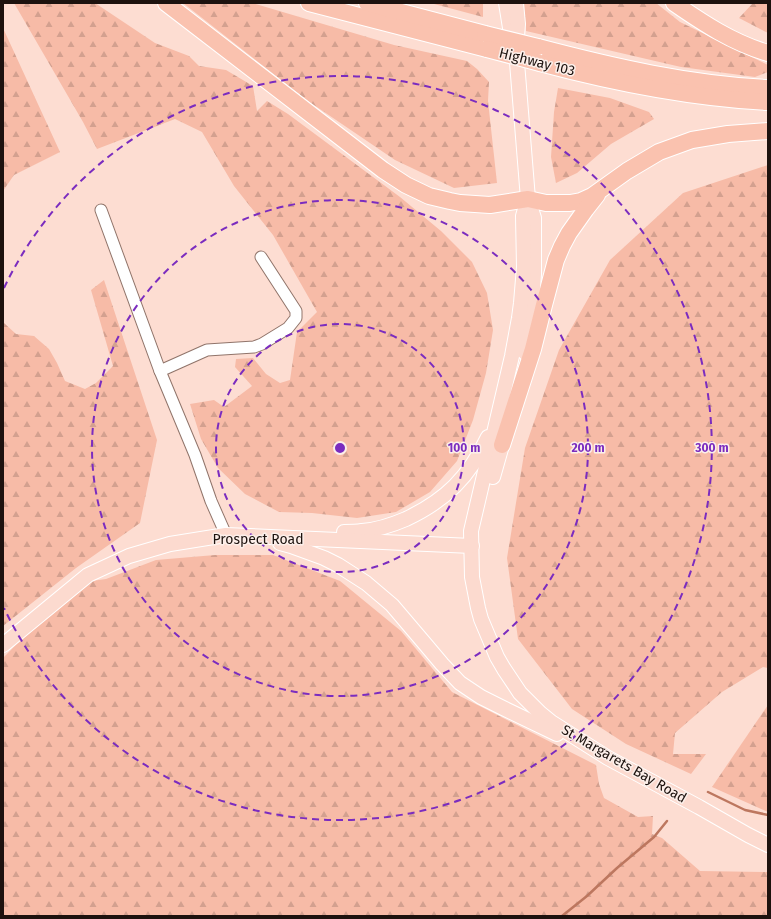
<svg xmlns="http://www.w3.org/2000/svg" width="771" height="919" viewBox="0 0 771 919" font-family="'Fira Sans',sans-serif">
	<style>
		.forest { fill: url(#forest-firs) }
		.lines { fill: none; stroke-linecap: round; stroke-linejoin: round }
		.stream { stroke: #bd775f; stroke-width: 2.5 }
		.minor-casing { stroke: #90746a; stroke-width: 13 }
		.major-casing { stroke: #fff; stroke-width: 16 }
		.highway-casing { stroke: #fff; stroke-width: 18 }
		.minor { stroke: #fff; stroke-width: 11 }
		.major { stroke: #fcdacf; stroke-width: 14 }
		.highway { stroke: #fac2af; stroke-width: 16 }
		.highway-bridge-casing { stroke: #fff; stroke-width: 18; stroke-linecap: butt }
		.highway-bridge { stroke: #fac2af; stroke-width: 16 }
		.ring { fill: none; stroke: #7b2cbf; stroke-width: 2; stroke-dasharray: 7 5 }
		.labels { text-anchor: middle; dominant-baseline: central; stroke-width: 3; stroke-linejoin: round; paint-order: stroke }
		.street-label { font-size: 14px; fill: #1d120e; stroke: #fcefea }
		.centre { fill: #7b2cbf; stroke: #fcefea; stroke-width: 2 }
		.ring-label { font-size: 12px; text-anchor: middle; font-weight: bold; fill: #7b2cbf; stroke: #fcefea; stroke-width: 3; stroke-linejoin: round; paint-order: stroke }
	</style>
	<defs>
		<pattern id="forest-firs" width="22" height="20" patternUnits="userSpaceOnUse"><rect width="22" height="20" fill="#f7bba7"/><path d="M5 1l3.5 6h-7zM16 11l3.5 6h-7z" fill="#d3a08f"/></pattern>
	</defs>
	<rect width="100%" height="100%" fill="#fdddd2"/>
	<g class="forest">
		<polygon points="14,3 95,3 155,43 189,56 199,66 226,70 253,86 257,111 267,101 288,114 400,197 441,231 472,262 487,293 493,330 486,373 473,420 457,461 430,492 396,512 357,518 312,513 279,512 245,494 218,468 201,439 190,404 214,400 224,407 252,386 235,367 236,359 253,358 266,374 280,383 290,380 297,332 317,312 273,235 234,186 202,132 175,119 97,149 83,122"/>
		<polygon points="183,3 252,3 394,45 467,61 477,69 489,82 488,101 497,183 454,188 395,160 308,101"/>
		<polygon points="430,3 483,3 483,17 434,4"/>
		<polygon points="522,3 656,3 680,22 768,65 768,72 755,77 681,67 526,31"/>
		<polygon points="753,3 768,3 768,33 739,18"/>
		<polygon points="3,28 60,152 14,175 3,191"/>
		<polygon points="558,88 610,98 649,112 654,119 611,144 577,173 556,183 551,157 554,112"/>
		<polygon points="768,165 768,668 763,667 722,692 675,733 673,754 706,754 691,774 626,744 572,709 518,639 507,558 525,448 559,350 610,260 683,193"/>
		<polygon points="104,280 157,440 140,523 76,568 3,626 3,321 4,323 16,334 34,336 49,349 57,363 65,381 85,389 96,383 113,366 91,290"/>
		<polygon points="215,555 273,555 340,581 401,631 452,692 596,765 599,784 604,798 638,817 653,816 652,834 662,838 700,871 768,872 768,916 3,916 3,658 77,583 106,579 156,560"/>
		<polygon points="768,705 768,812 712,787"/>
	</g>
	<g class="lines">
		<g class="stream">
			<polyline points="708,792 745,810 768,815"/>
			<polyline points="562,916 587,896 617,868 654,837 667,821"/>
		</g>
		<g class="minor-casing">
			<g id="minor">
				<polyline points="101,210 160,371 195,455 211,501 226,535"/>
				<polyline points="160,371 207,350 254,347 262,344 288,328 296,318 296,311 261,257"/>
			</g>
		</g>
		<g class="major-casing">
			<g id="major">
				<polyline points="506,3 510,28"/>
				<polyline points="516,3 518,24 516,50 528,199 534,218 534,274 531,315 525,353"/>
				<polyline points="528,199 523,216 524,267 521,303 519,318 512,356 471,531 472,577 478,608 481,619 497,657 504,669 520,693 540,713 551,722 608,758 699,807 748,835 768,845"/>
				<polyline points="493,477 505,435"/>
				<path d="M344,532C350,532 356,532 362,531C377,530 392,525 406,519C446,500 469,477 488,437"/>
				<polyline points="280,543 291,546 324,558 338,565 366,583 392,605 426,645 442,664 460,683 481,697 503,708 557,734"/>
				<polyline points="3,645 88,575 129,556 170,544 226,535 472,546"/>
			</g>
		</g>
		<g class="highway-casing">
			<g id="highway">
				<polyline points="166,3 383,170 406,185 429,196 450,201 460,203 490,205 528,199 546,203 570,203 581,201 592,196 627,171 659,152 692,140 728,134 768,131"/>
				<polyline points="309,3 487,49"/>
				<polyline points="367,3 485,34"/>
				<path d="M674,3C703,23 733,43 768,53"/>
				<path d="M538,47C614,67 689,84 768,88"/>
				<path d="M540,63C615,83 691,98 768,102"/>
				<polyline points="502,445 533,349 544,305 556,260 562,246 569,233 586,209 597,195"/>
			</g>
		</g>
		<use href="#minor" class="minor"/>
		<use href="#major" class="major"/>
		<use href="#highway" class="highway"/>
		<g class="highway-bridge-casing">
			<g id="highway-bridge">
				<polyline points="485,34 538,47"/>
				<polyline points="487,49 540,63"/>
			</g>
		</g>
		<use href="#highway-bridge" class="highway-bridge"/>
	</g>
	<g class="ring">
		<circle cx="340" cy="448" r="124"/>
		<circle cx="340" cy="448" r="248"/>
		<path d="M4 288A372 372 0 1 1 4 608"/>
	</g>
	<g class="labels">
		<g class="street-label">
			<text transform="translate(537 62) rotate(14)">Highway 103</text>
			<text x="258" y="539">Prospect Road</text>
			<text transform="translate(624 764) rotate(30)">St Margarets Bay Road</text>
		</g>
	</g>
	<circle cx="340" cy="448" r="6" class="centre"/>
	<g class="ring-label">
		<text x="464" y="452">100 m</text>
		<text x="588" y="452">200 m</text>
		<text x="712" y="452">300 m</text>
	</g>
	<rect width="771" height="919" fill="none" stroke="#1d120e" stroke-width="8"/>
</svg>
